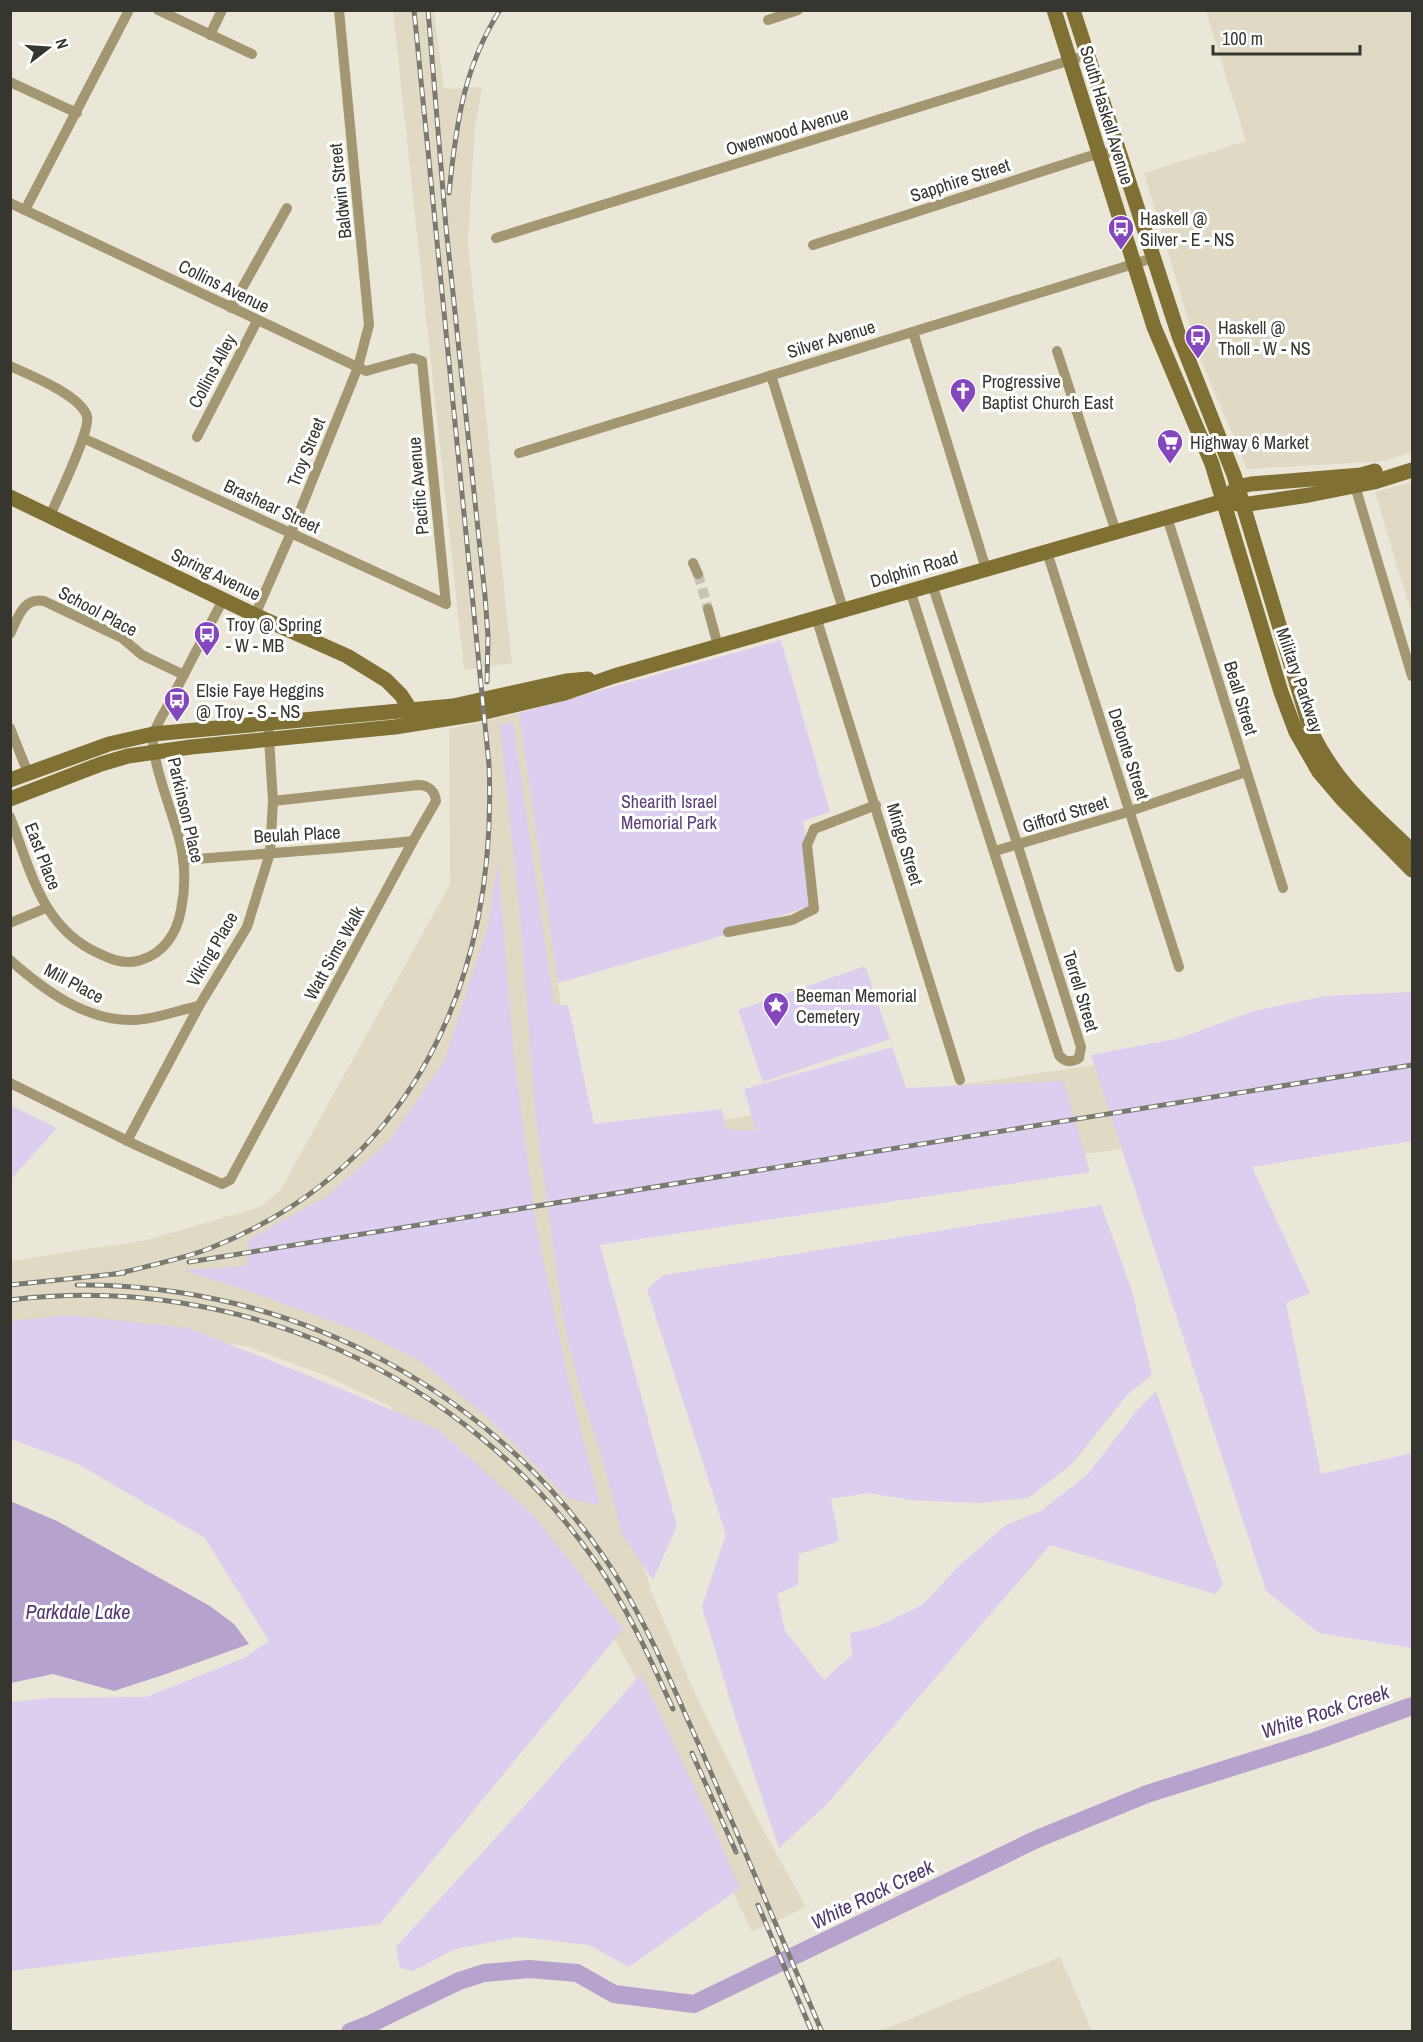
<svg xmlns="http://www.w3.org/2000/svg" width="1423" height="2042" viewBox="0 0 1423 2042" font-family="'Archivo Narrow',sans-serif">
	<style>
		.built { fill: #e0dac4 }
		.green { fill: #dcceef }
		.water { fill: #b5a2cd }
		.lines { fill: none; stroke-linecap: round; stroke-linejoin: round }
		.river { stroke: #b5a2cd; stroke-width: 18 }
		.street-tunnel { stroke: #c7c3b6; stroke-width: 10; stroke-dasharray: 10 5; stroke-linecap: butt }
		.street { stroke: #a29770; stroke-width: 10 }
		.secondary { stroke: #817033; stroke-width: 15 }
		.rail-casing { stroke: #7c7970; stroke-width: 5 }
		.rail { stroke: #fff; stroke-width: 3; stroke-dasharray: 9; stroke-linecap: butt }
		.labels { text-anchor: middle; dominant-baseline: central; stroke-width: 6; stroke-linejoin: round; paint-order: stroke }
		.street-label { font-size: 18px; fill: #37352f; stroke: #fff }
		.poi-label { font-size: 18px; fill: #37352f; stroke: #fff; text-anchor: start }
		.park-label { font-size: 18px; fill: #5b4179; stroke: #fff }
		.water-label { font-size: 20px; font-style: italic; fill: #51376d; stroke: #fff }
	</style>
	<rect width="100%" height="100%" fill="#ebe7d8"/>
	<g class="built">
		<polygon points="393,11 434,11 444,89 482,87 475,127 468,243 512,663 464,670"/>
		<polygon points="1206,11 1412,11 1412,452 1384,461 1247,469 1199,356 1144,173 1246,141"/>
		<polygon points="1412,482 1412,616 1375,492"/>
		<polygon points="519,713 558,983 577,1141 1087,1066 1412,1026 1412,1107 1115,1150 562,1223 609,1446 651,1591 700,1704 758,1820 806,1907 752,1932 681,1783 639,1684 588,1591 475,1475 388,1405 322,1374 245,1346 165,1335 11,1329 11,1261 146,1240 260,1207 281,1189 450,884 449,729"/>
		<polygon points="1060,1957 1092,2031 880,2031"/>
	</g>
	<g class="green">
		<polygon points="781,640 830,812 803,821 816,904 715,938 558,983 519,713"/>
		<polygon points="513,722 554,1005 568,1005 594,1124 722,1109 726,1129 756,1131 744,1089 892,1047 906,1088 1064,1081 1090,1172 600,1245 677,1526 653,1580 622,1535 603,1461 579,1385 563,1319 535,1112 521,926 500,725"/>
		<polygon points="498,861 514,1056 536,1224 569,1383 600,1505 569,1499 487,1417 419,1360 364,1333 251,1292 183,1270 247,1266 249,1239 326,1197 389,1141 444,1061 488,927"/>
		<polygon points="865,966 890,1039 763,1082 738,1010"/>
		<polygon points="1412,992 1412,1141 1252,1167 1310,1293 1286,1303 1321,1474 1412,1453 1412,1648 1319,1633 1266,1591 1091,1055 1180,1038 1254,1011 1325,996"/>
		<polygon points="10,1105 57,1128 11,1179 10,1179"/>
		<polygon points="1101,1205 1132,1291 1152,1375 1127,1395 1072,1464 1028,1498 978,1503 911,1500 868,1493 831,1499 839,1541 799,1554 798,1585 777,1594 785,1631 824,1680 852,1655 850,1633 876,1627 922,1605 962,1563 1006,1525 1041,1511 1088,1474 1134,1414 1156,1391 1223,1584 1215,1594 1050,1545 825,1806 779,1848 737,1723 702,1606 726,1535 647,1289 664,1275"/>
		<polygon points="69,1315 188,1328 307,1375 438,1429 536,1518 623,1629 380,1924 11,1971 11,1702 50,1698 146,1697 244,1658 269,1641 205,1538 76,1463 11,1439 11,1321"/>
		<polygon points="641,1674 715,1831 740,1888 629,1967 589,1945 518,1937 455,1949 413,1971 400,1968 396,1947 540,1789"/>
	</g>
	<polygon class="water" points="10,1501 57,1521 210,1606 234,1624 249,1644 166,1674 114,1691 53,1674 11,1683"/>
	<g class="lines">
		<polyline class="river" points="350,2032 368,2025 459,1981 484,1973 529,1969 577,1973 614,1994 694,2004 1037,1839 1147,1794 1315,1741 1412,1706"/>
		<polyline class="street-tunnel" points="698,574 708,609"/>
		<g class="street">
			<polyline points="158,10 252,54"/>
			<polyline points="768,20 798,10"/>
			<polyline points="210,35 222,10"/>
			<polyline points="10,82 77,113"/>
			<polyline points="10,203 366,371 413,358 422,361 446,604"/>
			<polyline points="25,210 129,10"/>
			<polyline points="496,238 1087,55"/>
			<polyline points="813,245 1090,156 1118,151"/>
			<polyline points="231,308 287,208"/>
			<polyline points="913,332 986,569"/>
			<polyline points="1057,351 1116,532"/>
			<path d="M10,366C30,375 80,395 87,416C91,430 57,499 50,516"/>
			<polyline points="771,375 843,609"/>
			<polyline points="197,437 257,321"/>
			<polyline points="83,438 446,604"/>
			<polyline points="519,453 1153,258"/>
			<polyline points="1355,486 1412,676"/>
			<polyline points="1167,517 1283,888"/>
			<polyline points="1047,552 1179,967"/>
			<polyline points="693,563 698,574"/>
			<path d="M910,590L1059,1055C1064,1062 1072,1063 1079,1058L1081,1047L1018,846L932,584"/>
			<polyline points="708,609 718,646"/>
			<polyline points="255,615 291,533 358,367 369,325 339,10"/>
			<polyline points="816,617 960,1080"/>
			<path d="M10,634C18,618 23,597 44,601L122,638L142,655L184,675"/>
			<polyline points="10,728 28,773"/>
			<path d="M10,817C31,870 41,927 98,953C112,960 126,965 141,960C164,953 177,933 181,910C186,886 185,861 179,838C173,814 148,753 154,733C159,719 169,705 175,692C191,661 207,630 223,600"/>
			<polyline points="995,851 1121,814 1246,772"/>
			<path d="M183,860C260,854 336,849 413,841"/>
			<polyline points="10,923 46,908"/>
			<polyline points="728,932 792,920 814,909 807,845 814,829 876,805"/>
			<path d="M10,960C45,991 87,1022 136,1020C156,1019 179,1010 199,1006"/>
			<path d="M10,1083L138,1146L222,1184L230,1180L413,841L436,801C435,791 428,785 418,785L273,801"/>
			<polyline points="127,1141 199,1006 247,927 270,853 273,801 268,723"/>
		</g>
		<g class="secondary">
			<polyline points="1054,10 1154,327 1212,464 1281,692 1296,732 1319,772 1342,799 1412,870"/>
			<path d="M1073,10L1179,336L1234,475L1311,731C1335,783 1372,812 1412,851"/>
			<polyline points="1232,492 1237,487 1251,484 1361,475 1375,471"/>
			<polyline points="10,497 255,615 347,656 386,680 401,695 414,715"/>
			<polyline points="10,780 109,744 153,734 453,706 566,681 588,679"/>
			<polyline points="10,799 101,764 128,756 191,747 395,727 477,714 565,693 614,676 1224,501 1242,505 1309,495 1374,482 1412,470"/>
		</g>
		<g class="rail-casing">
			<g id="rail">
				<polyline points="428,10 446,227 485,596 488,636 487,682"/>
				<path d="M449,193C456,126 463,68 500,10"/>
				<polyline points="189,1262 1412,1065"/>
				<path d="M116,1274C147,1266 179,1260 208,1249C415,1168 498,977 489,765L414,10"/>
				<polyline points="10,1285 124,1273"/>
				<path d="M77,1285C295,1283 506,1395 620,1582C652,1635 675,1692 700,1747C741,1842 781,1937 822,2032"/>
				<path d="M10,1300C237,1272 464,1373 595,1561C627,1607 650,1658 673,1709"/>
				<polyline points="692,1753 736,1852"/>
				<polyline points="758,1905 812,2032"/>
			</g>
		</g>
		<use href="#rail" class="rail"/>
	</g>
	<defs>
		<g id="bus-pin" transform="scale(1.35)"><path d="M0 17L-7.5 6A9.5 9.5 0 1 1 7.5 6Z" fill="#8447bd" stroke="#fff"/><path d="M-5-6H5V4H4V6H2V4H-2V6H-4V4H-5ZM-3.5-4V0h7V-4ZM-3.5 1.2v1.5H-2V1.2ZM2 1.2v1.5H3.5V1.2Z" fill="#fff"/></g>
		<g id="church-pin" transform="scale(1.35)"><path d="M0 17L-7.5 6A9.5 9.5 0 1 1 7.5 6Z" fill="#8447bd" stroke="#fff"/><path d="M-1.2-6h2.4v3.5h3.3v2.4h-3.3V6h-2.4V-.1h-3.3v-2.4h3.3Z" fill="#fff"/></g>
		<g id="supermarket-pin" transform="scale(1.35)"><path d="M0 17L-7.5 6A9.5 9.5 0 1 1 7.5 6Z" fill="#8447bd" stroke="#fff"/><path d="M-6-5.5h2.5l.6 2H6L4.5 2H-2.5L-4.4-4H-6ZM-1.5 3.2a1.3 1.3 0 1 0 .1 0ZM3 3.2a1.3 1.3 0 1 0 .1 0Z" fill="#fff"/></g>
		<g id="sight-pin" transform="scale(1.35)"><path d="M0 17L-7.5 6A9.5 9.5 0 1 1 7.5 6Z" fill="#8447bd" stroke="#fff"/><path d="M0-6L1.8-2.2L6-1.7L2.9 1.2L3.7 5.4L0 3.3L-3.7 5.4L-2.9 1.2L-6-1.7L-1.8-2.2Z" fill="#fff"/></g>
	</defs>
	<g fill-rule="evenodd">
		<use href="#bus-pin" x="1121" y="228"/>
		<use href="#bus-pin" x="1198" y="337"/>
		<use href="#church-pin" x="963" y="391"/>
		<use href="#supermarket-pin" x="1170" y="442"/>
		<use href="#bus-pin" x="207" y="634"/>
		<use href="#bus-pin" x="177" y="700"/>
		<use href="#sight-pin" x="776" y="1005"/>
	</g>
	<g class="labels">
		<g class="street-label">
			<text transform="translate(1107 115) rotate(73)">South Haskell Avenue</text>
			<text transform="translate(787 131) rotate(-17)">Owenwood Avenue</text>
			<text transform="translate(960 180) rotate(-18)">Sapphire Street</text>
			<text transform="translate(340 191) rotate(-96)">Baldwin Street</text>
			<text transform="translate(224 286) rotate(26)">Collins Avenue</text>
			<text transform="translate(831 339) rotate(-17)">Silver Avenue</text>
			<text transform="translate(212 371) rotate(-62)">Collins Alley</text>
			<text transform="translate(306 452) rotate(-68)">Troy Street</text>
			<text transform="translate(418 486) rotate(-95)">Pacific Avenue</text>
			<text transform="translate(272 506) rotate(25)">Brashear Street</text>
			<text transform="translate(914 569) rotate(-16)">Dolphin Road</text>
			<text transform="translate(216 574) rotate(26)">Spring Avenue</text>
			<text transform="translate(98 611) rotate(28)">School Place</text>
			<text transform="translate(1300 680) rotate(71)">Military Parkway</text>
			<text transform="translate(1241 698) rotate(73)">Beall Street</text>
			<text transform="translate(1129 754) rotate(72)">Detonte Street</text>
			<text transform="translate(186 810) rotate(77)">Parkinson Place</text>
			<text transform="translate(1065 814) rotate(-17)">Gifford Street</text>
			<text transform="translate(297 834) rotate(-3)">Beulah Place</text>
			<text transform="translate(905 844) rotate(73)">Mingo Street</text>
			<text transform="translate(43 856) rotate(69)">East Place</text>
			<text transform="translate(212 949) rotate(-60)">Viking Place</text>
			<text transform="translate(334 953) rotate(-61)">Watt Sims Walk</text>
			<text transform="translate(74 983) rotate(28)">Mill Place</text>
			<text transform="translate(1081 991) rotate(73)">Terrell Street</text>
		</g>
		<g class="poi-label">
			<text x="1140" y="218">Haskell @<tspan x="1140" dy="21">Silver - E - NS</tspan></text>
			<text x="1218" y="327">Haskell @<tspan x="1218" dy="21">Tholl - W - NS</tspan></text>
			<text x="982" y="381">Progressive<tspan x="982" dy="21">Baptist Church East</tspan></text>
			<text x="1190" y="442">Highway 6 Market</text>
			<text x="226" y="624">Troy @ Spring<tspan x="226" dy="21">- W - MB</tspan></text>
			<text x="196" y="690">Elsie Faye Heggins<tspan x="196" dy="21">@ Troy - S - NS</tspan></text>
			<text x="796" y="995">Beeman Memorial<tspan x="796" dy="21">Cemetery</tspan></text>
		</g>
		<g class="park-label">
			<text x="669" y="801">Shearith Israel<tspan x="669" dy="21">Memorial Park</tspan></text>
		</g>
		<g class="water-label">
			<text x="78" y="1611">Parkdale Lake</text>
			<text transform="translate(1325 1711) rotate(-18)">White Rock Creek</text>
			<text transform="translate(872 1894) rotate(-26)">White Rock Creek</text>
		</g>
	</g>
	<rect width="1423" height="2042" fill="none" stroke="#37352f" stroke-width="24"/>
	<g transform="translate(48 48) rotate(73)" stroke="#ffffff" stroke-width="4.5" paint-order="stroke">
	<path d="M0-4.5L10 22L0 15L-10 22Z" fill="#37352f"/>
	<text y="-9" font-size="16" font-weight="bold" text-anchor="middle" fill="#37352f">N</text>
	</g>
	<path d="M1213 45v9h147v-9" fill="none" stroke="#37352f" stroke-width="3"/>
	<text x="1222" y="45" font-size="18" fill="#37352f" stroke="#ffffff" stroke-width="4.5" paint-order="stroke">100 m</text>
</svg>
